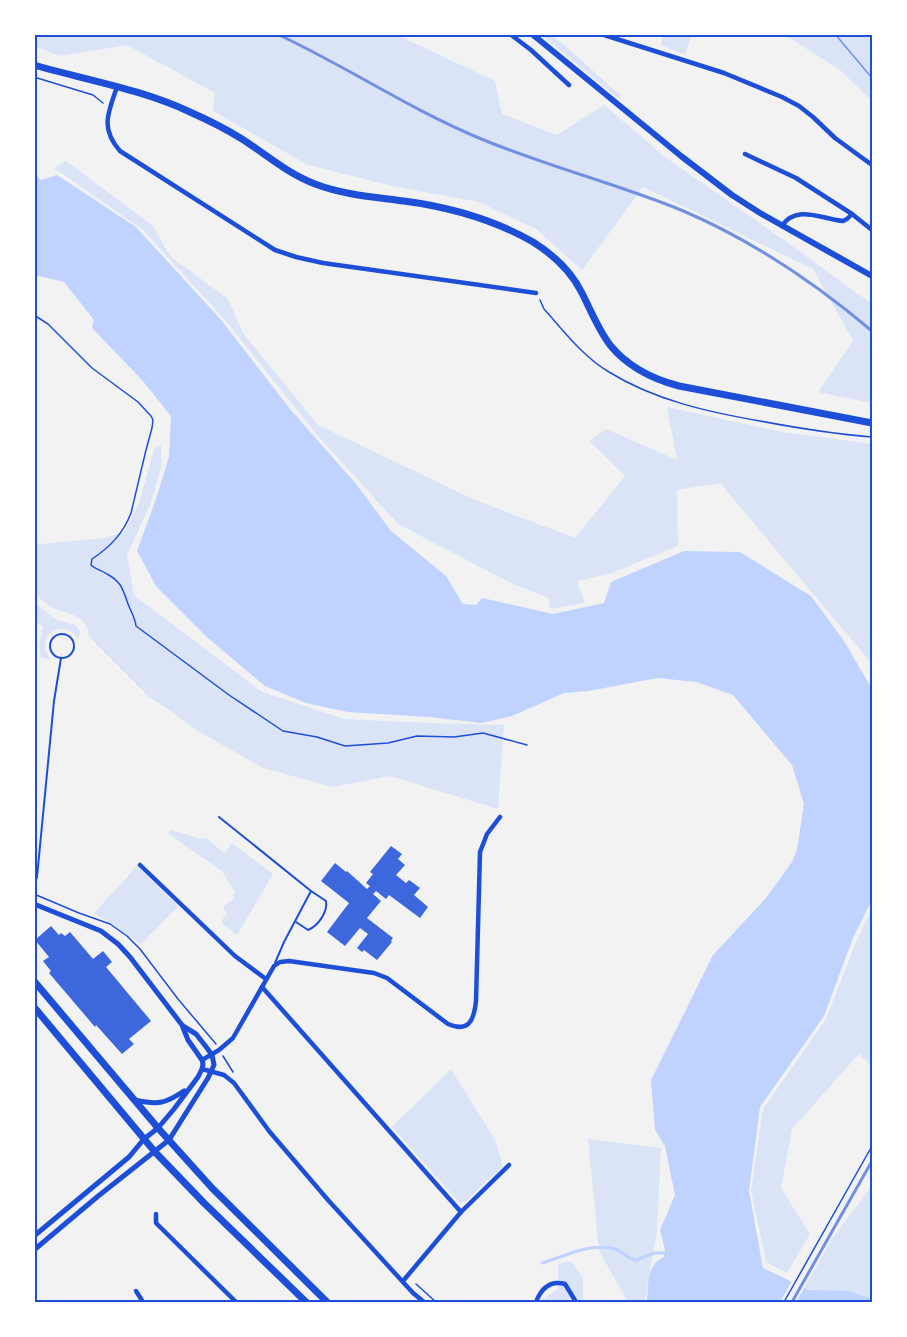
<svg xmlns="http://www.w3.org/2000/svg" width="907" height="1337" viewBox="0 0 907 1337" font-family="Jost,sans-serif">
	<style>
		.green { fill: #dbe4f7 }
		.water { fill: #bfd3fe }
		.pier { fill: #f2f2f2 }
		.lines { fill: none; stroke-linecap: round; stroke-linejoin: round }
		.stream { stroke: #bfd3fe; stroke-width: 3 }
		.building { fill: #3d67dc }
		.path { stroke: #1d4ed8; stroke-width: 1.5 }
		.service { stroke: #1d4ed8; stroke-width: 2 }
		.minor { stroke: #1d4ed8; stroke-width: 4.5 }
		.tertiary { stroke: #1d4ed8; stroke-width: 5 }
		.secondary { stroke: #1d4ed8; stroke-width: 6 }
		.primary { stroke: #1d4ed8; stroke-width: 7 }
		.trunk { stroke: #1d4ed8; stroke-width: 7 }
		.tram { stroke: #7290e2; stroke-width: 1.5 }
		.rail { stroke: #7290e2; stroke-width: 3 }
		.neatline { fill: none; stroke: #1d4ed8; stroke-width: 2 }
	</style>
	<rect width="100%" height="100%" fill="#f2f2f2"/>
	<g class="green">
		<polygon points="664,34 692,35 685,55 661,45"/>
		<polygon points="34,35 397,35 495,81 502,114 557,135 604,105 665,157 784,240 872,304 872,403 818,392 853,341 813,269 643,187 582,270 536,229 479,202 392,186 308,165 213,111 215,93 127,45 60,56 35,46"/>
		<polygon points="543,35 551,35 562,43 621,96 619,99 544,37"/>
		<polygon points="785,35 872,35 872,101 840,70"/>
		<polygon points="66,161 153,226 170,256 228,299 243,333 318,425 473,499 575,538 625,476 589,441 606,429 677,460 667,407 783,432 872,444 872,664 720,483 677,490 678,546 612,573 577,581 585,603 550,609 549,598 515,585 398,524 318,436 225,320 143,230 54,168"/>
		<path d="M161,445V468L150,505L127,555L134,595L262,692L344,719L429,723L504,725L498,809L390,776L332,787L263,768L200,732L147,695L89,637C88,610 61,616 45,603C41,600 38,595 35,592L34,542L41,544L106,538L125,531L139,503L154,449Z"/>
		<path d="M35,603L55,619L75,625L80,632L78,639C76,637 74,634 71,632C60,624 45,632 45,645C45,651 48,655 51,660L41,657L39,647L43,626L35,622Z"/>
		<polygon points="172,830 200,839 206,838 224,853 232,843 273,874 237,935 222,924 223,918 227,915 223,907 232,900 235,892 222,871 167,833"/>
		<polygon points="137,866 178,906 141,944 94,913"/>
		<polygon points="872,908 872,1067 859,1054 792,1129 781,1188 810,1234 787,1273 766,1262 751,1190 763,1109 826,1019 856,942"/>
		<polygon points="451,1069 495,1140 503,1167 487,1180 467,1201 460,1203 392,1127"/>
		<polygon points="588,1139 661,1148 657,1230 645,1299 646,1302 628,1302 599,1251"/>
		<polygon points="872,1186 872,1301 804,1288 832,1239"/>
		<polygon points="570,1261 583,1277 583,1302 547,1302 542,1300 558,1289 558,1264"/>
	</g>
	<path class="water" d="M34,173L41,180L57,175L136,227L222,321L290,409L357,485L391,531L446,576L463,604L476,605L482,598L553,614L604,603L611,582L684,551L740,552L811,596L844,641L872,689V900L853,938L824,1016L760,1107L749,1191L763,1268L809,1290L848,1291L872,1299V1302H648L647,1299C649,1282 646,1266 664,1257L665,1250L660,1230L675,1195L665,1146L655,1130L651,1080L713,955L766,898L792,862L797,850L804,804L792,765L733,695L696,682L658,678L588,691L564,693L512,716L482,723L429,717L348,712L306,703L265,686L208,638L156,586L137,551L155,502L169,457L171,416L142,380L92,328L94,320L64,282L35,275Z"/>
	<polygon class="pier" points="793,1279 806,1285 796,1302 780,1302"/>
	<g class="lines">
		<path class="stream" d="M542,1263C566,1256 586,1244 611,1248C622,1249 626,1259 636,1260L654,1253H665"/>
	</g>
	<g class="building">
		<polygon points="391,846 402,854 398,859 405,865 396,875 406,883 409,880 420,888 414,895 428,907 420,918 389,895 386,899 376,891 373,894 381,901 367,918 393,938 391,941 392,942 377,960 364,950 362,952 357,948 368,934 360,928 345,946 327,932 349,903 321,881 335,863 346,872 347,871 367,889 370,886 366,883 373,874 370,872"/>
		<polygon points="51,926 59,935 61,933 65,936 70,932 93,959 103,951 112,962 106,967 151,1021 129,1039 134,1044 122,1054 96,1025 95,1027 49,973 51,971 43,961 49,957 35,940"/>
	</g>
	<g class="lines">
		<g class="path">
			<polyline points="34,77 93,95 103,103"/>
			<path d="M540,300L544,309C564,331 583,357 609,372C654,400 708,412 760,421C797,428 835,434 872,437"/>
			<path d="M34,315L48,324L92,368L138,402L151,416L153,420L152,428L146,450L131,513C123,534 110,547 92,559L91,565C96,570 101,570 107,574C122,582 123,590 128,604C131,612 135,617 136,626L229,695L283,731L317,737L345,746L388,743L417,736L454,737L483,733L527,745"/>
			<polyline points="34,894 79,913 110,924 127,936 140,949 178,999 216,1044"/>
			<polyline points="223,1056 233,1072"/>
			<polyline points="416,1284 436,1302"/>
			<polyline points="784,1302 872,1146"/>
		</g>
		<g class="service">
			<circle cx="62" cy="646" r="12"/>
			<polyline points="219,817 311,891 284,942 275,963"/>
			<polyline points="34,886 37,877 54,701 61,658"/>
			<path d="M296,922L308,930C318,926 328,912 326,901L311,891"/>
		</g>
		<g class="minor">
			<polyline points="510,34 531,50 569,85"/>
			<polyline points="601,34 724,73 782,97 799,106 813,117 835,138 872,165"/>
			<path d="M117,87C108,113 100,128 120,151L275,250L296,257L323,263L536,293"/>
			<polyline points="745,154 796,178 852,214"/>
			<path d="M782,226C796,204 822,219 843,221L847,219L852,214L872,230"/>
			<polyline points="140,865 235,956 266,979"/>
			<polyline points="262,987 461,1212"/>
			<path d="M202,1060L219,1050L233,1038L274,966L280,962L289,961L374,973L387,978L448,1024C469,1033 474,1020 476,1001L480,852L487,834L500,817"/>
			<polyline points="202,1069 224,1075 234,1083 269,1131 328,1200 413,1293 424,1302"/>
			<polyline points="156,1214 156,1223 236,1302"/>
			<polyline points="403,1281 461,1212 509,1165"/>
			<polyline points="136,1291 143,1302"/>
			<path d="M536,1302C541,1289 550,1280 565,1284L576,1302"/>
		</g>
		<g class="tertiary">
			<polyline points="34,904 101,931 118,944 130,957 182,1025 188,1040 202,1060 203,1064 202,1069 198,1077 174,1109 158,1128 144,1139 129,1157 34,1236"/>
			<path d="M135,1100C157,1105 165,1104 184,1091"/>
			<polyline points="34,1250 97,1197 169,1140 208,1078 214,1065 212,1055 207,1048 196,1034 183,1026"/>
		</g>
		<polyline class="secondary" points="532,34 681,156 732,195 760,213 872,276"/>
		<g class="primary">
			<polyline points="34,981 158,1128 212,1188 327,1302"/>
			<polyline points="34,1007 155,1152 204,1203 306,1302"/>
		</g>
		<path class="trunk" d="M34,65C86,80 141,89 190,112C208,120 226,129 242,139C267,155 288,174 315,184C344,195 374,197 404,201C449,207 493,219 533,242C554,255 571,271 582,293C591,311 598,329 610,345C628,367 652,379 679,386L872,423"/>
		<polyline class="tram" points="835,34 872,78"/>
		<g class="rail">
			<path d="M277,34C346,66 409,109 479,138C545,166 615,183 681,210C752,240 814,282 872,331"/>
			<polyline points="792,1302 872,1161"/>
		</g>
	</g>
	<rect width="907" height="1337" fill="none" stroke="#ffffff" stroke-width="72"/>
	<rect x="36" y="36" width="835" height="1265" class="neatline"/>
</svg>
